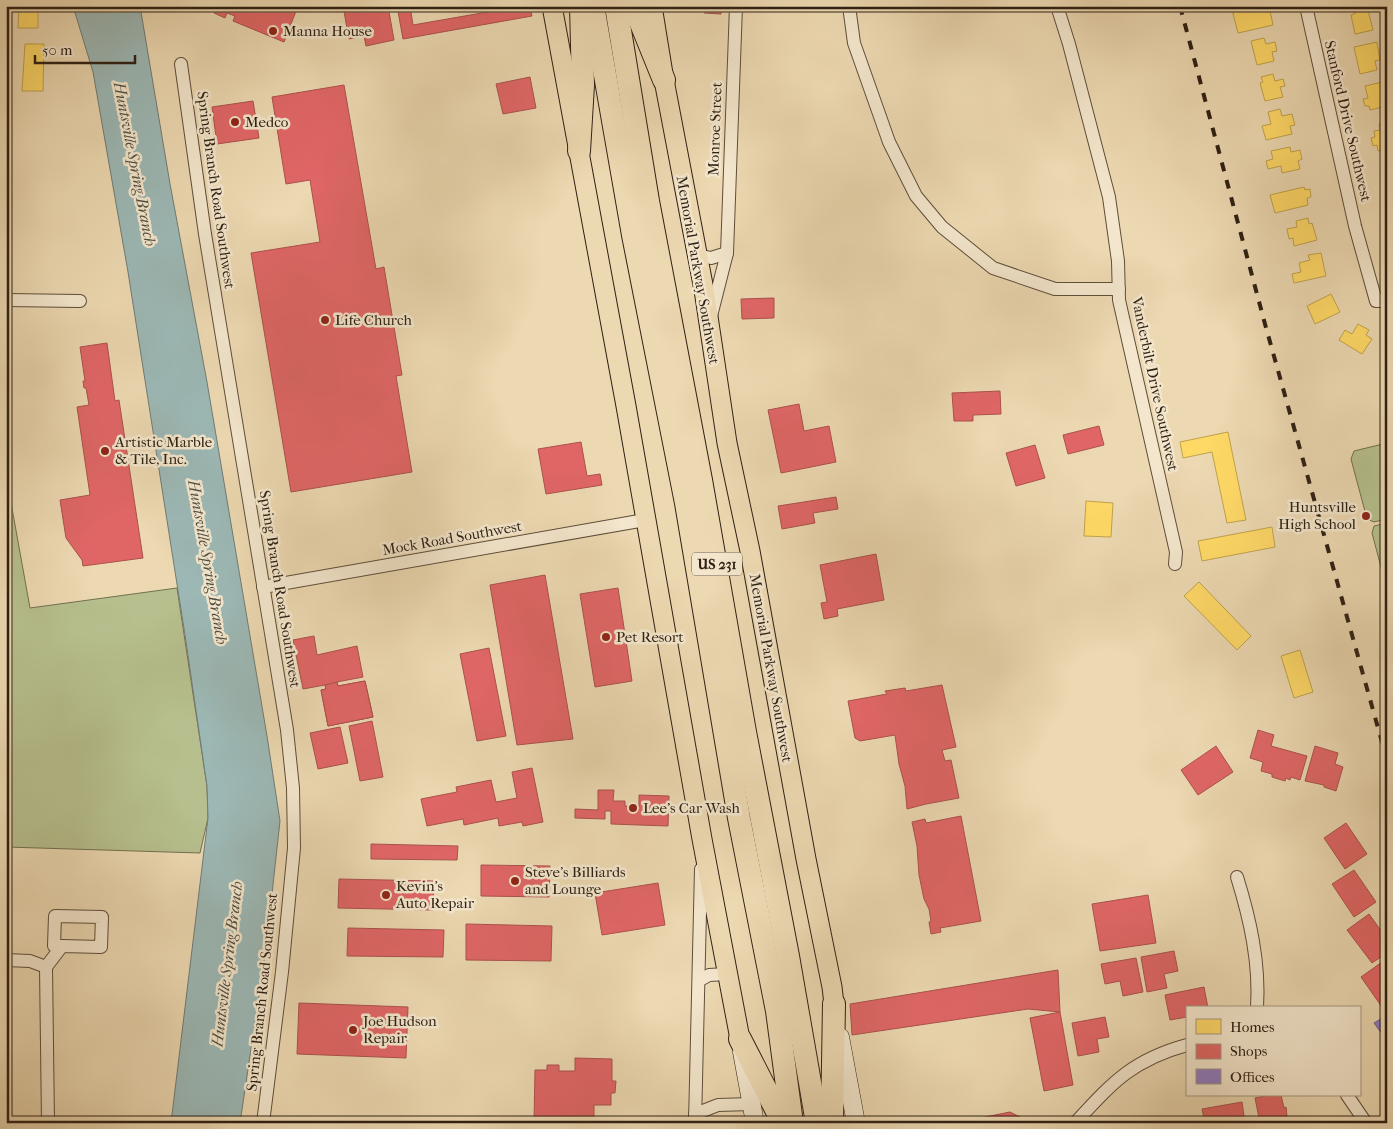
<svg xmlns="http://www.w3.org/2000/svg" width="1393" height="1129" viewBox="0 0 1393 1129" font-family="'IM FELL French Canon',serif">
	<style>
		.green { fill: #b6bf8d; stroke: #727050 }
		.water { fill: #9cb8b5; stroke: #707b75 }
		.homes { fill: #ffd966; stroke: #c0a24d }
		.shops { fill: #e06666; stroke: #ab514d }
		.offices { fill: #8e7cc3; stroke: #71608e }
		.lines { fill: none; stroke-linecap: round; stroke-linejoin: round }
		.street-casing { stroke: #5e4e3b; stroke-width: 14 }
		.secondary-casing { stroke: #2e2014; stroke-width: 19 }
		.primary-casing { stroke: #2e2014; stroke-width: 21 }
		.highway-casing { stroke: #2e2014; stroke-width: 24 }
		.street { stroke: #f3e6cc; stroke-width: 12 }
		.secondary { stroke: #f3e6cc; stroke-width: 18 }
		.primary { stroke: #ecd8b1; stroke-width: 19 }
		.highway { stroke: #ecd8b1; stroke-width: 22 }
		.rail { stroke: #2e2014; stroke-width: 4; stroke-dasharray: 9 9; stroke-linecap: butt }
		.poi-dot { fill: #8f2418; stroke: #f3e6cc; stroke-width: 2 }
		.labels { text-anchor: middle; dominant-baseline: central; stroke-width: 5; stroke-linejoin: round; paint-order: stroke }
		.shield { fill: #f3e6cc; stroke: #695b4b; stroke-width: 1 }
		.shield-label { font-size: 14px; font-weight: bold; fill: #2e2014 }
		.poi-label { font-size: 15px; fill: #2e2014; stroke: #f3e6cc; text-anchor: start }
		.street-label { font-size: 15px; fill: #2e2014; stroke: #f3e6cc }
		.water-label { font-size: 16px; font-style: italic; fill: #4f4e44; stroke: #f3e6cc }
	</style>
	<rect width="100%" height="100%" fill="#ecd8b1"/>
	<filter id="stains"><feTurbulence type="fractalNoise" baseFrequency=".004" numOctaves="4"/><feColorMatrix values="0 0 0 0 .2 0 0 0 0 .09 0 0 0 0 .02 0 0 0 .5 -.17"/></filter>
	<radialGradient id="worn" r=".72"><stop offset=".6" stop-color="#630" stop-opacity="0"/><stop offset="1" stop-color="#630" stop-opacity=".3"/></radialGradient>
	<g class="green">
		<polygon points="1387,443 1387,519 1374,522 1367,519 1351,459 1354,451"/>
		<polygon points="6,475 30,608 177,588 207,786 208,818 200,853 6,847"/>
		<polygon points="1387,523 1387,590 1372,533 1374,526"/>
	</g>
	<polygon class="water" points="73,6 140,6 170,184 207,382 267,736 280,821 266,948 240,1123 171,1123 208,818 207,786 185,635 128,272 93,72"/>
	<g class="homes">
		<polygon points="19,6 38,6 38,28 18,28"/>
		<polygon points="1231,6 1269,6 1273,25 1238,33"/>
		<polygon points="1360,6 1367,6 1373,30 1355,34 1351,15 1356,13 1355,8"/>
		<polygon points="1264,38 1266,44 1275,42 1277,51 1272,52 1274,61 1257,65 1251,41"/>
		<polygon points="1377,42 1380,60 1375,61 1377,70 1360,74 1354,47"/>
		<polygon points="25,44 44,44 43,91 22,91"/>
		<polygon points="1273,74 1275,81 1283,79 1285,86 1280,87 1283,97 1265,101 1260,83 1263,82 1261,77"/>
		<polygon points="1387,81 1387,106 1370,110 1369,106 1365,106 1363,99 1368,98 1365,86"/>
		<polygon points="1280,109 1282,116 1292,114 1295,125 1290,126 1292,134 1266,140 1262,126 1271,124 1268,112"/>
		<polygon points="1387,122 1387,149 1378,151 1377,145 1373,146 1371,138 1375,137 1374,131 1380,130 1379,124"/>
		<polygon points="1290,147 1291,152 1300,150 1302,159 1298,161 1300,169 1282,173 1281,166 1268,169 1266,161 1273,159 1271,151"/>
		<polygon points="1304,187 1305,190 1310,189 1311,197 1307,198 1308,205 1275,213 1270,195"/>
		<polygon points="1308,218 1309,224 1312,223 1317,240 1294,246 1293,238 1289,239 1287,229 1297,227 1296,221"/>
		<polygon points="1321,253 1326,276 1294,283 1292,274 1301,272 1299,263 1310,260 1308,255"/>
		<polygon points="1331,294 1340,312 1315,324 1307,306"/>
		<polygon points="1358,324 1369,330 1366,335 1372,339 1362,354 1339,340 1345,330 1352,334"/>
		<polygon points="1228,432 1246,520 1227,523 1212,452 1183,458 1180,442"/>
		<polygon points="1086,501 1113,503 1111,537 1084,536"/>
		<polygon points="1272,527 1275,547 1202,561 1198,541"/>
		<polygon points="1199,582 1251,636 1237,650 1184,596"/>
		<polygon points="1300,650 1313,692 1294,698 1281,656"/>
	</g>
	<g class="shops">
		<polygon points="217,6 232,6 238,9 238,6 298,6 284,42 233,21 235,16 227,13 225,18 214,13"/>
		<polygon points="343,6 388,6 394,40 366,46 364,36 349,39"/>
		<polygon points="397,6 410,6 413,25 522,6 530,6 532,16 403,39"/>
		<polygon points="704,6 721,6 721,14 704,13"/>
		<polygon points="530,77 536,108 503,114 496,84"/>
		<polygon points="344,85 376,269 384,267 402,375 396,376 412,472 291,492 251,253 320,242 310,180 286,184 272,97"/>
		<polygon points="253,101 259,138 217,144 212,107"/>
		<polygon points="774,298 774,318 742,319 741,299"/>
		<polygon points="107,343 115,401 119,400 143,558 83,566 82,560 66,538 60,500 90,495 77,407 89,405 86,388 84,388 83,381 85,381 80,347"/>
		<polygon points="1000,391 1001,414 973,415 973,421 954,421 952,393"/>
		<polygon points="799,404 804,431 829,426 836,462 781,473 768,410"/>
		<polygon points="1099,426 1104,445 1068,454 1063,435"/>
		<polygon points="581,442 587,476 600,474 602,485 546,494 538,449"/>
		<polygon points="1035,445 1045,478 1016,486 1006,453"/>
		<polygon points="836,497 838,509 813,513 815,523 782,529 778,506"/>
		<polygon points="876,554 884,600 837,609 838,616 824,619 821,603 827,602 820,565"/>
		<polygon points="545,575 573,739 517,745 490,585"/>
		<polygon points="618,588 632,681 595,687 580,594"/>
		<polygon points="314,636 317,655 357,646 363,677 337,682 338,686 365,681 373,717 328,726 321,690 326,689 325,685 303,689 293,640"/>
		<polygon points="489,648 506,736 477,741 460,654"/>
		<polygon points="365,681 373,717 328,726 321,690 326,689 325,685 337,682 338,686"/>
		<polygon points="942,685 956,747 942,750 945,761 951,760 959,798 926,804 907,809 905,786 899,764 895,735 860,741 855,738 848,701 887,694 885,691 905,688 906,691"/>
		<polygon points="372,721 383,777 360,781 349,726"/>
		<polygon points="340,727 348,763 318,769 310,733"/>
		<polygon points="1258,730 1274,735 1271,746 1307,756 1300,780 1291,777 1290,780 1286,778 1285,781 1272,777 1272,774 1261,771 1263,762 1250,758"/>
		<polygon points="1216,746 1233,772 1198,795 1181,770"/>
		<polygon points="1315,746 1338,753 1335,764 1343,767 1336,791 1324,787 1324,785 1305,781"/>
		<polygon points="532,768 543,822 523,826 522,822 499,826 498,818 464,825 463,819 427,826 421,799 457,792 456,787 491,780 496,802 517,798 512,772"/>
		<polygon points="598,790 614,790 613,801 625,801 625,806 639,807 639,795 669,796 668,826 611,824 611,811 605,811 605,819 575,818 575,809 598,810"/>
		<polygon points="961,816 981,921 940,928 941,932 931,934 929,922 931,921 929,909 924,899 919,875 917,846 912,822 925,819 926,823"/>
		<polygon points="1346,823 1367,854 1345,869 1324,838"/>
		<polygon points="371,844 458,846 457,860 371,859"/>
		<polygon points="481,865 550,866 549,897 481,896"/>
		<polygon points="1354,870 1376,902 1354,917 1332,884"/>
		<polygon points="339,879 434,881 433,910 338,908"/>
		<polygon points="658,883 665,925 602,935 595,893"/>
		<polygon points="1148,895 1156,943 1100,951 1092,904"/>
		<polygon points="1369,914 1387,939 1387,953 1372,963 1347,930"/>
		<polygon points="466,924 552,926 551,961 466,960"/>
		<polygon points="348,928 444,930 443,957 347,956"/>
		<polygon points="1174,951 1178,971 1164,974 1167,988 1147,992 1141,957"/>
		<polygon points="1136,958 1143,992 1123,996 1120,981 1105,984 1101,964"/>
		<polygon points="1382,962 1387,969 1387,1008 1384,1010 1361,977"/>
		<polygon points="1058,970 1060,1012 1028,1009 852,1035 850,1004"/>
		<polygon points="1204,987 1208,1008 1187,1008 1187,1017 1170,1020 1165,995"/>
		<polygon points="299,1003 408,1007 406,1058 297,1054"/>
		<polygon points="1060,1012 1073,1085 1044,1091 1030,1018"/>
		<polygon points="1105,1017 1109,1037 1097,1039 1099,1052 1078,1056 1072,1023"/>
		<polygon points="575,1058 612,1059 612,1081 616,1081 615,1093 611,1093 611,1105 594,1105 594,1122 534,1121 535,1070 547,1070 547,1065 559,1065 559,1071 575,1071"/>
		<polygon points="1269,1095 1281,1095 1284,1108 1286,1107 1287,1116 1285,1117 1286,1123 1260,1123 1255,1098"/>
		<polygon points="1242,1102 1245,1123 1205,1123 1202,1109"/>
		<polygon points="1010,1112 1022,1118 1020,1123 971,1123 970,1120"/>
		<polygon points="1198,1118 1199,1123 1166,1123"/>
	</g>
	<polygon class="offices" points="1387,1015 1387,1041 1374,1023"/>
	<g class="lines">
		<g class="street-casing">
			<g id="street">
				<polyline points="849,6 854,43 889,142 916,196 942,227 993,268 1055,289 1119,289"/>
				<polyline points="1057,6 1069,44 1109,197 1118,261 1119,300 1176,552 1175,564"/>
				<polyline points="1306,6 1355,226 1376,301 1387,301"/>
				<polyline points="181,64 205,234 287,730 293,788 294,848 282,972 263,1123"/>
				<polyline points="697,255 711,258 727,253"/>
				<polyline points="6,300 80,301"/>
				<polyline points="711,316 727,253 736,6"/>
				<polyline points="263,587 645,520"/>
				<path d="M1237,877C1250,919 1260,963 1257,1008"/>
				<polyline points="6,960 30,961 46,967"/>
				<polyline points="46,967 62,946 101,947 102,917 55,916 54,946 62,946"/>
				<polyline points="46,967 48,1123"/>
				<polyline points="700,980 709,975 727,974"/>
				<polyline points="1347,1095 1366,1123"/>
				<polyline points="695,1114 718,1105 751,1104"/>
				<polyline points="695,1123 701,869"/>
				<path d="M1075,1123C1112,1083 1132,1060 1187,1045"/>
			</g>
		</g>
		<g class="secondary-casing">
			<g id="secondary">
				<polyline points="840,1037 856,1123"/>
				<polyline points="742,1052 755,1123"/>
			</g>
		</g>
		<g class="primary-casing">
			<g id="primary">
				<polyline points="552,6 626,406 702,839 740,1039"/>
				<polyline points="652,6 664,80 704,290 727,443 750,551 806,859 832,987 834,1004"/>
			</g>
		</g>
		<g class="highway-casing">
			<g id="highway">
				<polyline points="593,6 633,235 686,503 739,818 777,1011 792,1123"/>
				<polyline points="616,6 648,201 701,480 745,732 788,956 817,1123"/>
				<polyline points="634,6 664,80"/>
				<polyline points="579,151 583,85 581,6"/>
				<polyline points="740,1039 783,1123"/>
				<polyline points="832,1123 834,1004"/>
			</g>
		</g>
		<use href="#street" class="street"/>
		<use href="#secondary" class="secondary"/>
		<use href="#primary" class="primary"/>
		<use href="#highway" class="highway"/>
		<polyline class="rail" points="1180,6 1265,324 1387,760"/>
	</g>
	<g class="poi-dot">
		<circle cx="273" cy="31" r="5"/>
		<circle cx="235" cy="122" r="5"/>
		<circle cx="325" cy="320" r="5"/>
		<circle cx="105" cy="451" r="5"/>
		<circle cx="1366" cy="516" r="5"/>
		<circle cx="606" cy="637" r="5"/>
		<circle cx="633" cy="808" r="5"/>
		<circle cx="515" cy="881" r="5"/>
		<circle cx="386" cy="895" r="5"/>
		<circle cx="353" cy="1030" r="5"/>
	</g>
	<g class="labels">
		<rect class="shield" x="692" y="552.5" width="50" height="23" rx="4"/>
		<g class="shield-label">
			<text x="717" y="564">US 231</text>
		</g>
		<g class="poi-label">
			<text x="283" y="31">Manna House</text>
			<text x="245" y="122">Medco</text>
			<text x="335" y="320">Life Church</text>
			<text x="115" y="442">Artistic Marble<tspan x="115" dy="17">&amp; Tile, Inc.</tspan></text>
			<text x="1356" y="507" text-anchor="end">Huntsville<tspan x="1356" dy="17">High School</tspan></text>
			<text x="616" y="637">Pet Resort</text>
			<text x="643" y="808">Lee's Car Wash</text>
			<text x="525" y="872">Steve's Billiards<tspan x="525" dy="17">and Lounge</tspan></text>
			<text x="396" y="886">Kevin's<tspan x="396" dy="17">Auto Repair</tspan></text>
			<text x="363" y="1021">Joe Hudson<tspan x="363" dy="17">Repair</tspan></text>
		</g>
		<g class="street-label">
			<text transform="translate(1348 121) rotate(77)">Stanford Drive Southwest</text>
			<text transform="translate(715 129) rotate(-88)">Monroe Street</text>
			<text transform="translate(216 190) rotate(82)">Spring Branch Road Southwest</text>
			<text transform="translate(698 270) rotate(80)">Memorial Parkway Southwest</text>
			<text transform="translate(1155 384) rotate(78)">Vanderbilt Drive Southwest</text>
			<text transform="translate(452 538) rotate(-10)">Mock Road Southwest</text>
			<text transform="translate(280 589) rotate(81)">Spring Branch Road Southwest</text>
			<text transform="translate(771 668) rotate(80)">Memorial Parkway Southwest</text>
			<text transform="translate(262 992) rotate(-84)">Spring Branch Road Southwest</text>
		</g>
		<g class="water-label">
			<text transform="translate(135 164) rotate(79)">Huntsville Spring Branch</text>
			<text transform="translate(208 562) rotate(80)">Huntsville Spring Branch</text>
			<text transform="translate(227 964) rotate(-83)">Huntsville Spring Branch</text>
		</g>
	</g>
	<rect width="1393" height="1129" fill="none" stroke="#ecd8b1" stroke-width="25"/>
	<rect x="8" y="8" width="1378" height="1114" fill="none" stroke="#2e2014" stroke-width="2.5"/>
	<rect x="12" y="12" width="1368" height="1104" fill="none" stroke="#2e2014"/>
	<rect x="1186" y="1006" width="175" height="90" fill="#f3e6cc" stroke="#a49782"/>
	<rect x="1196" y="1019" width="25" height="15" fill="#ffd966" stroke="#a49782"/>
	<text x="1230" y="1032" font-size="15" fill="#2e2014">Homes</text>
	<rect x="1196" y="1044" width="25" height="15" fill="#e06666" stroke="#a49782"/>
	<text x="1230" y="1056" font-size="15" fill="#2e2014">Shops</text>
	<rect x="1196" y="1069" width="25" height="15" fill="#8e7cc3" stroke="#a49782"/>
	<text x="1230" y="1082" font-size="15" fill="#2e2014">Offices</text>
	<path d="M35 55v8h100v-8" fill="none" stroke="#2e2014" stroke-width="2.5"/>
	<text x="42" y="55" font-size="15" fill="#2e2014" stroke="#f3e6cc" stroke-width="4" paint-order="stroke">50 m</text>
	<rect width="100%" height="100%" filter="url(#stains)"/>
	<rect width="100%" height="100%" fill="url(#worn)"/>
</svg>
